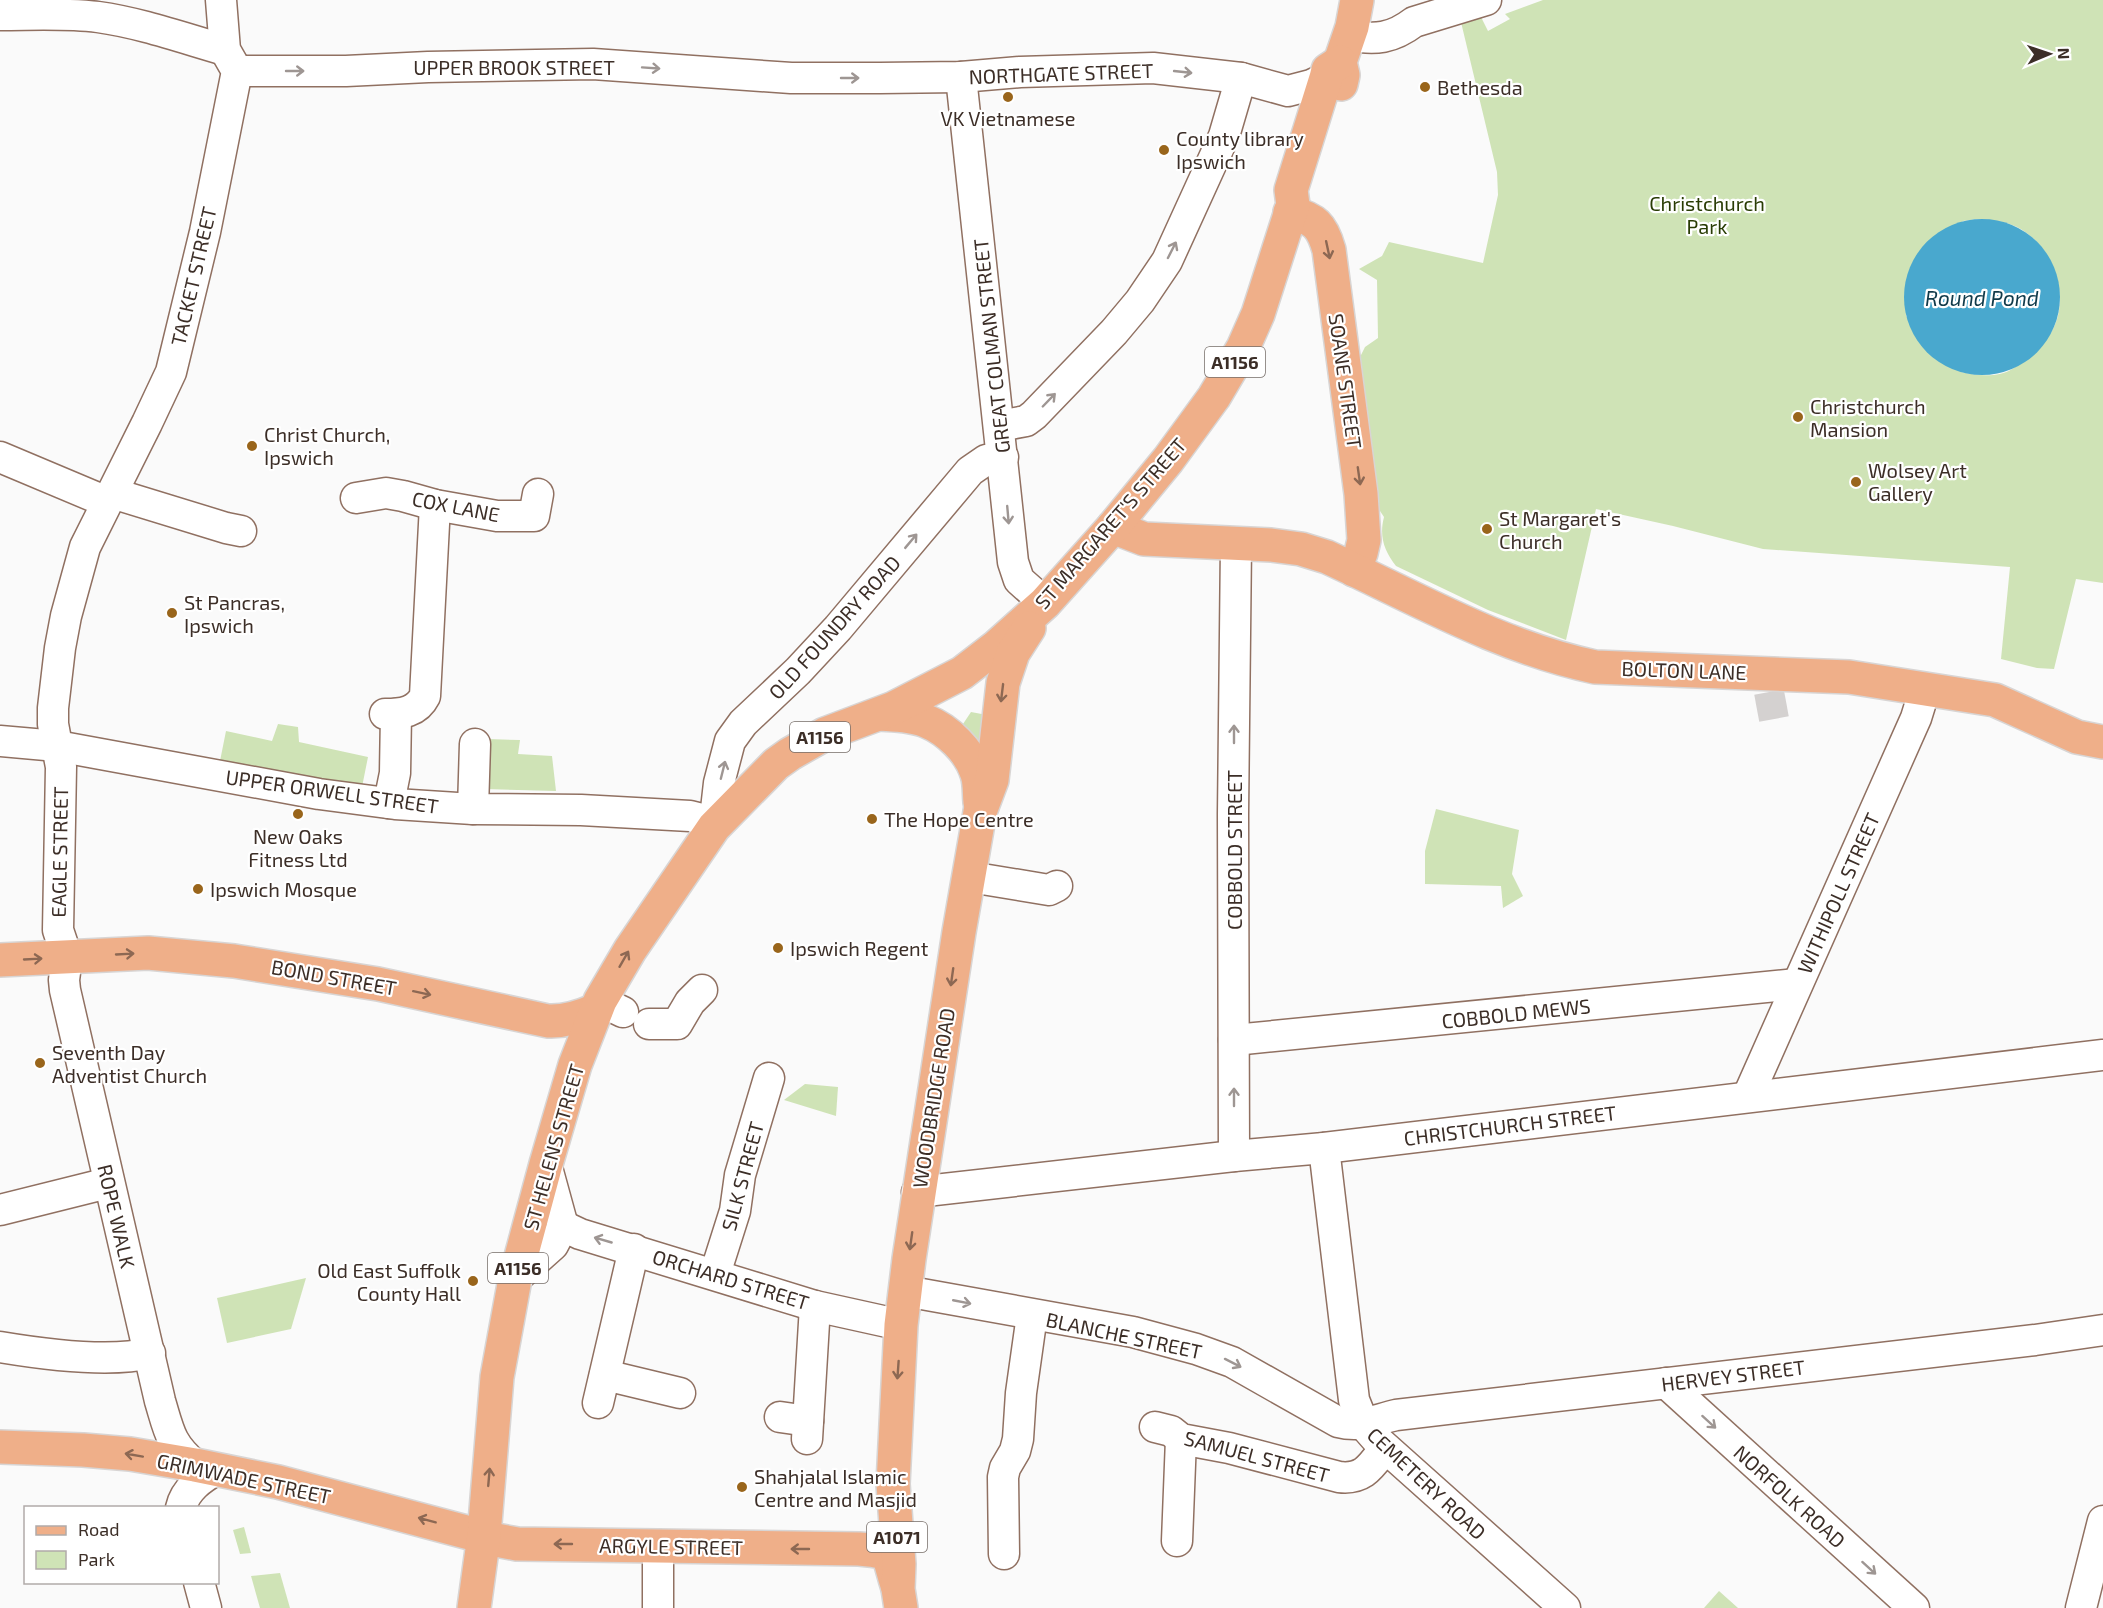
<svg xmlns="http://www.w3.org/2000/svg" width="2103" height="1608" viewBox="0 0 2103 1608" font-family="'Exo 2',sans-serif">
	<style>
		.green { fill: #cfe3b6; fill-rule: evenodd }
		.water { fill: #49a8ce }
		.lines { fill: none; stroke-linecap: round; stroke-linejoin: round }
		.minor-tunnel { stroke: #d4d1d0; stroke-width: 30; stroke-dasharray: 30 15; stroke-linecap: butt }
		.minor-casing { stroke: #907061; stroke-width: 33 }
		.major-casing { stroke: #d8d5d4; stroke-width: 36 }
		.minor { stroke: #fff; stroke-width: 30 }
		.major { stroke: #efaf89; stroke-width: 33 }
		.oneway { stroke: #9e9693 }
		.oneway2 { stroke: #8d6853 }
		.poi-dot { fill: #99651b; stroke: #fff; stroke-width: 2 }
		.labels { text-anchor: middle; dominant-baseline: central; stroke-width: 4.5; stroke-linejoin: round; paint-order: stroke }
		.shield { fill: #fff; stroke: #766d68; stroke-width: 1.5 }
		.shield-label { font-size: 18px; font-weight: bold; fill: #3c2e27 }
		.street-label { font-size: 20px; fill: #3c2e27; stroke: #fff }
		.poi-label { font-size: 20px; fill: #3c2e27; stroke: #fff; text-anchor: start }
		.park-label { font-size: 20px; fill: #293c04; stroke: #fff }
		.water-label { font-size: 21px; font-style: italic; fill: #113b4b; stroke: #fff }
	</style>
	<rect width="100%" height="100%" fill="#fafafa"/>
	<g class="green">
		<path d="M1543,0H2103V583L2076,579L2054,669L2037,668L2001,659L2010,567L1763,549L1673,526L1596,509L1566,640L1488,610L1396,566C1384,551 1379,536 1384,517L1378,508L1359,359L1365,347L1378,338L1377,280L1359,269L1382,256L1389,242L1483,263L1498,195L1497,172L1460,18L1478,11L1488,31L1510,19L1505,14ZM1977,219C1991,220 2004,221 2017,227C2052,245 2071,293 2053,329C2049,338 2038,345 2031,352C2026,357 2020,364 2014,368C1999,378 1977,376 1961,372L1906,316L1905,289L1963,221Z"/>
		<polygon points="971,712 987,715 982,748 961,727"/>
		<polygon points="278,724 298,727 299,742 368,757 362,787 220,761 226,731 272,741"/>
		<polygon points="488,739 520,740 518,754 552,756 556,791 486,789"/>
		<polygon points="1436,809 1519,830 1512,874 1523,896 1503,908 1501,886 1425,884 1425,851"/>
		<polygon points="805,1084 838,1087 836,1116 784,1100"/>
		<polygon points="306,1278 291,1329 227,1343 217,1298"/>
		<polygon points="244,1527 251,1553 240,1554 233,1530"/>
		<polygon points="280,1573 290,1608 260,1608 251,1576"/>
		<polygon points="1719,1591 1738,1608 1704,1608"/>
	</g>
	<circle class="water" cx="1982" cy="297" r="78"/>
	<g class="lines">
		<polyline class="minor-tunnel" points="1769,692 1774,719"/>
		<g class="minor-casing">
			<g id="minor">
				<path d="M0,15C33,15 66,13 98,17C141,23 183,38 225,50"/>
				<path d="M1349,35C1375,41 1393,38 1414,22L1486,0"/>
				<polyline points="237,71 346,71 428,67 593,64 791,78 880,78 961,77 1020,72 1153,68 1241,78 1288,91 1311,85 1326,78"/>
				<polyline points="961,77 1013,562 1019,580 1045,603"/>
				<polyline points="999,426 1026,421 1034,415 1114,332 1140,301 1167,261 1224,136 1241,78"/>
				<polyline points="0,457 107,502"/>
				<polyline points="112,493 226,528 241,531"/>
				<polyline points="356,498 386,493 403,496 435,505 497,516 534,516 538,494"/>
				<path d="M385,714C402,714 417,712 425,696L435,505"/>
				<polyline points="0,741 57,746 319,794 395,804 473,809 581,810 690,816 702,819 714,827"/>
				<polyline points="389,803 395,773 396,714"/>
				<polyline points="473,809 475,744"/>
				<polyline points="714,827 719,783 730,741 743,723 798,671 838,628 970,471 986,460 1003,457"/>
				<polyline points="970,877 1049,890 1057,886"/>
				<polyline points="600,1001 623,1012"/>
				<polyline points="649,1024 677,1024 690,1002 702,990"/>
				<polyline points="1234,1040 1797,984"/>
				<polyline points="1748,1096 1916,718 1925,689"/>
				<polyline points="1324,1148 1354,1400 1364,1425 1378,1441 1565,1608"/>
				<polyline points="1234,1156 1233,814 1236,544"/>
				<polyline points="917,1192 1234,1156 1324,1148 2103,1055"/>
				<polyline points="0,1210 108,1183"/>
				<polyline points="563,1226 580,1234 815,1306 901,1325"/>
				<polyline points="715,1274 735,1211 740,1175 769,1078"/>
				<polyline points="515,1279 553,1245 563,1226 546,1164"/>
				<path d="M905,1291L1133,1332L1196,1349L1232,1362L1338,1422C1361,1428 1374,1420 1396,1415L2035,1340L2103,1330"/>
				<path d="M0,1347C42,1354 110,1363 150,1353"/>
				<polyline points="605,1375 680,1393"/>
				<polyline points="1666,1383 1914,1608"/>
				<polyline points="598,1403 634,1249"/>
				<polyline points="780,1417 808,1421"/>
				<path d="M1155,1427L1171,1431L1181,1439L1229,1448L1339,1477C1364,1480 1371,1466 1385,1448"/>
				<polyline points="807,1439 815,1306"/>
				<path d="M195,1465C170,1444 169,1431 160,1401L65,990L64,980L67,957L58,930L61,767L53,724V708L60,648L66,616L85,547L147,423L171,372L205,232L237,71L225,50L221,0"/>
				<path d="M181,1508C185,1489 202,1478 217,1469"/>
				<polyline points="1177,1541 1181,1439"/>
				<polyline points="1004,1554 1003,1477 1005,1468 1015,1451 1018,1439 1021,1393 1032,1315"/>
				<polyline points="199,1582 206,1608"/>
				<polyline points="658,1608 658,1545"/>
				<polyline points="2081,1608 2103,1521"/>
			</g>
		</g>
		<g class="major-casing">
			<g id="major">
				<polyline points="1341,84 1343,75 1340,62 1352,27 1357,0"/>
				<path d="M1290,212C1315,219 1322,225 1329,250L1361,494L1364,540L1361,553L1354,570"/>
				<path d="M1113,527L1144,539L1271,545L1301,549L1327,557C1414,597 1500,647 1595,667L1849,677L1995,700L2077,737L2103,742"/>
				<path d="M880,714C895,715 912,715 926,721C948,730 970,751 977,774C980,783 979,793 980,802"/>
				<path d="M0,960L148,953L234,961L378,984L548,1021C565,1022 580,1017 596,1010"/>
				<path d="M0,1447L83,1450L130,1454L195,1465L278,1482L496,1540L517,1544L859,1549C894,1552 887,1554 897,1585"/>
				<polyline points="474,1608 484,1535 497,1377 515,1279 546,1164 575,1065 600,1001 630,950 714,827 776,764 790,754 825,734 894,708 962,673 997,646 1045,603 1113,527 1168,460 1214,397 1243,348 1258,314 1293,205 1291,190 1326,78 1328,70 1340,62"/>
				<polyline points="901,1608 898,1589 899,1564 893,1484 901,1325 909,1259 959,932 980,812 992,780 1003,683 1013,653 1029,628"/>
			</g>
		</g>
		<use href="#minor" class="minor"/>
		<use href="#major" class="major"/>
	</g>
	<defs><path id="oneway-shaft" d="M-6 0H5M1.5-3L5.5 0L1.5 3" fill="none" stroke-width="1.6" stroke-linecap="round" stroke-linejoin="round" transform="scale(1.5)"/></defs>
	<g class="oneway">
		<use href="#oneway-shaft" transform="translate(651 68) rotate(4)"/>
		<use href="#oneway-shaft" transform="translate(295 71)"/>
		<use href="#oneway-shaft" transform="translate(1183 72) rotate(6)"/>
		<use href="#oneway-shaft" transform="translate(850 78)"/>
		<use href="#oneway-shaft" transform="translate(1172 250) rotate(-63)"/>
		<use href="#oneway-shaft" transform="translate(1049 400) rotate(-46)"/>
		<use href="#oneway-shaft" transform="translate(1008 515) rotate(85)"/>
		<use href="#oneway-shaft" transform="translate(911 541) rotate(-50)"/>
		<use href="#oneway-shaft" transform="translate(1234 734) rotate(-90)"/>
		<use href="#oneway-shaft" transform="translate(723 770) rotate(-76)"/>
		<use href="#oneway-shaft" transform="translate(1234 1097) rotate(-90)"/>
		<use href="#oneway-shaft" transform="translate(603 1240) rotate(-164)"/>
		<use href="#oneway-shaft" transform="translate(962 1302) rotate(11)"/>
		<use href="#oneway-shaft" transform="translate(1233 1363) rotate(27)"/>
		<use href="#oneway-shaft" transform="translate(1709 1422) rotate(42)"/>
		<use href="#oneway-shaft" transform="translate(1869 1568) rotate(42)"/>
	</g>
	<g class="oneway2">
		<use href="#oneway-shaft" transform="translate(1328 250) rotate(78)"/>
		<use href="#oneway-shaft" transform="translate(1359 476) rotate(82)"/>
		<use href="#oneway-shaft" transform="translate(1002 693) rotate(97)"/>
		<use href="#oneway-shaft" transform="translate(125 954) rotate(-3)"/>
		<use href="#oneway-shaft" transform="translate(33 959) rotate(-3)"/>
		<use href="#oneway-shaft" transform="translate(624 959) rotate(-60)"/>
		<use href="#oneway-shaft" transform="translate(952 977) rotate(98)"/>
		<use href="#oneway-shaft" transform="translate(422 993) rotate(12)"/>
		<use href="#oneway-shaft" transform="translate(911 1241) rotate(98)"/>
		<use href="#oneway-shaft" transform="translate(898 1370) rotate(94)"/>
		<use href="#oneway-shaft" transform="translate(134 1455) rotate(-170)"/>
		<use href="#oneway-shaft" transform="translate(489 1477) rotate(-85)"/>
		<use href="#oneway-shaft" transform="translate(427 1520) rotate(-165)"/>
		<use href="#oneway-shaft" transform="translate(563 1544) rotate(-180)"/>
		<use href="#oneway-shaft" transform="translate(800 1549) rotate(180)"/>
	</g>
	<g class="poi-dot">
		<circle cx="1425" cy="87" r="6"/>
		<circle cx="1008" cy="97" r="6"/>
		<circle cx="1164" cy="150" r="6"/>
		<circle cx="1798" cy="417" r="6"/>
		<circle cx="252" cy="446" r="6"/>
		<circle cx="1856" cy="482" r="6"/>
		<circle cx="1487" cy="529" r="6"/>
		<circle cx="172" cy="613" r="6"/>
		<circle cx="298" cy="814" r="6"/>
		<circle cx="872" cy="819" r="6"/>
		<circle cx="198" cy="889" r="6"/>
		<circle cx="778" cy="948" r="6"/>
		<circle cx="40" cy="1063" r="6"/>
		<circle cx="473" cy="1281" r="6"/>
		<circle cx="742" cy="1487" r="6"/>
	</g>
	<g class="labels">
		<g class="shield">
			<rect x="1205" y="347" width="60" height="30" rx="4.5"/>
			<rect x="790" y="722" width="60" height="30" rx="4.5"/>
			<rect x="488" y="1253" width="60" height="30" rx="4.5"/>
			<rect x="867" y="1522" width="60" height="30" rx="4.5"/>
		</g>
		<g class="shield-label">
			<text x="1235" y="362">A1156</text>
			<text x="820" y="737">A1156</text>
			<text x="518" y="1268">A1156</text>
			<text x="897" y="1537">A1071</text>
		</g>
		<g class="street-label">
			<text x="514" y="67">UPPER BROOK STREET</text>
			<text transform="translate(1061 73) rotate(-2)">NORTHGATE STREET</text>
			<text transform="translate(193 276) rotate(-77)">TACKET STREET</text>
			<text transform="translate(991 346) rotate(-96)">GREAT COLMAN STREET</text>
			<text transform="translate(1346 381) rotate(82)">SOANE STREET</text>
			<text transform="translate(456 506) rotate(11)">COX LANE</text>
			<text transform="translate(1110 523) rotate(-49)">ST MARGARET'S STREET</text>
			<text transform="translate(834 627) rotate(-48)">OLD FOUNDRY ROAD</text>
			<text transform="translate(1684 670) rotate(2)">BOLTON LANE</text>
			<text transform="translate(332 791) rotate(8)">UPPER ORWELL STREET</text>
			<text transform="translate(1234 850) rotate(-90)">COBBOLD STREET</text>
			<text transform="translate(59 852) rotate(-89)">EAGLE STREET</text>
			<text transform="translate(1838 893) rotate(-66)">WITHIPOLL STREET</text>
			<text transform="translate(334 977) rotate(10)">BOND STREET</text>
			<text transform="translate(1516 1013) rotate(-6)">COBBOLD MEWS</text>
			<text transform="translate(933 1098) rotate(-81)">WOODBRIDGE ROAD</text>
			<text transform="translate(1510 1125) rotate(-7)">CHRISTCHURCH STREET</text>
			<text transform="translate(553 1147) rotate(-74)">ST HELENS STREET</text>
			<text transform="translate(742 1176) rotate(-75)">SILK STREET</text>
			<text transform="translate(117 1216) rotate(77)">ROPE WALK</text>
			<text transform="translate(731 1279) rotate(17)">ORCHARD STREET</text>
			<text transform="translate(1124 1335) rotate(12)">BLANCHE STREET</text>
			<text transform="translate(1733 1375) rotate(-7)">HERVEY STREET</text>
			<text transform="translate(1257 1456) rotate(15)">SAMUEL STREET</text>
			<text transform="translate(244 1478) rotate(12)">GRIMWADE STREET</text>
			<text transform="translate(1427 1483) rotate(43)">CEMETERY ROAD</text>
			<text transform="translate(1790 1496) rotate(42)">NORFOLK ROAD</text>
			<text transform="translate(671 1546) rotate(1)">ARGYLE STREET</text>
		</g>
		<g class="poi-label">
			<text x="1437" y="87">Bethesda</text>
			<text x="1008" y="118" text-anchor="middle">VK Vietnamese</text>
			<text x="1176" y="138">County library<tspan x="1176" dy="23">Ipswich</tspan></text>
			<text x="1810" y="406">Christchurch<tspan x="1810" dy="23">Mansion</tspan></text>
			<text x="264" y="434">Christ Church,<tspan x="264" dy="23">Ipswich</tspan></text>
			<text x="1868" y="470">Wolsey Art<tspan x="1868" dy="23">Gallery</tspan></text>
			<text x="1499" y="518">St Margaret's<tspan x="1499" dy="23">Church</tspan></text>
			<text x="184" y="602">St Pancras,<tspan x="184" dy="23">Ipswich</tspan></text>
			<text x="884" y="819">The Hope Centre</text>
			<text x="298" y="836" text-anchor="middle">New Oaks<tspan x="298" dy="23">Fitness Ltd</tspan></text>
			<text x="210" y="889">Ipswich Mosque</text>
			<text x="790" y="948">Ipswich Regent</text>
			<text x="52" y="1052">Seventh Day<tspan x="52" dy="23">Adventist Church</tspan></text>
			<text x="461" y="1270" text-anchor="end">Old East Suffolk<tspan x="461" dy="23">County Hall</tspan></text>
			<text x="754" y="1476">Shahjalal Islamic<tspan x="754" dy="23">Centre and Masjid</tspan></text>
		</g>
		<g class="park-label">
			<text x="1707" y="203">Christchurch<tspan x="1707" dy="23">Park</tspan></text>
		</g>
		<g class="water-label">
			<text x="1982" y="297">Round Pond</text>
		</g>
	</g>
	<rect x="24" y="1506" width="195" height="78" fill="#ffffff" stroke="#b1aba9" stroke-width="1.5"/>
	<rect x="36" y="1526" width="30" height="9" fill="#efaf89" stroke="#b1aba9" stroke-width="1.5"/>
	<text x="78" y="1536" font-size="18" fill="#3c2e27">Road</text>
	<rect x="36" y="1551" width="30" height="18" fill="#cfe3b6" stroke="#b1aba9" stroke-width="1.5"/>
	<text x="78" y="1566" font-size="18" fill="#3c2e27">Park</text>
	<g transform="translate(2049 54) rotate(88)" stroke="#ffffff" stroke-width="4.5" paint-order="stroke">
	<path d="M0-4.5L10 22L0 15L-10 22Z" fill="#3c2e27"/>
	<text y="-9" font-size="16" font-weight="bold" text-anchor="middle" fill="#3c2e27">N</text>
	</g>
</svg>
